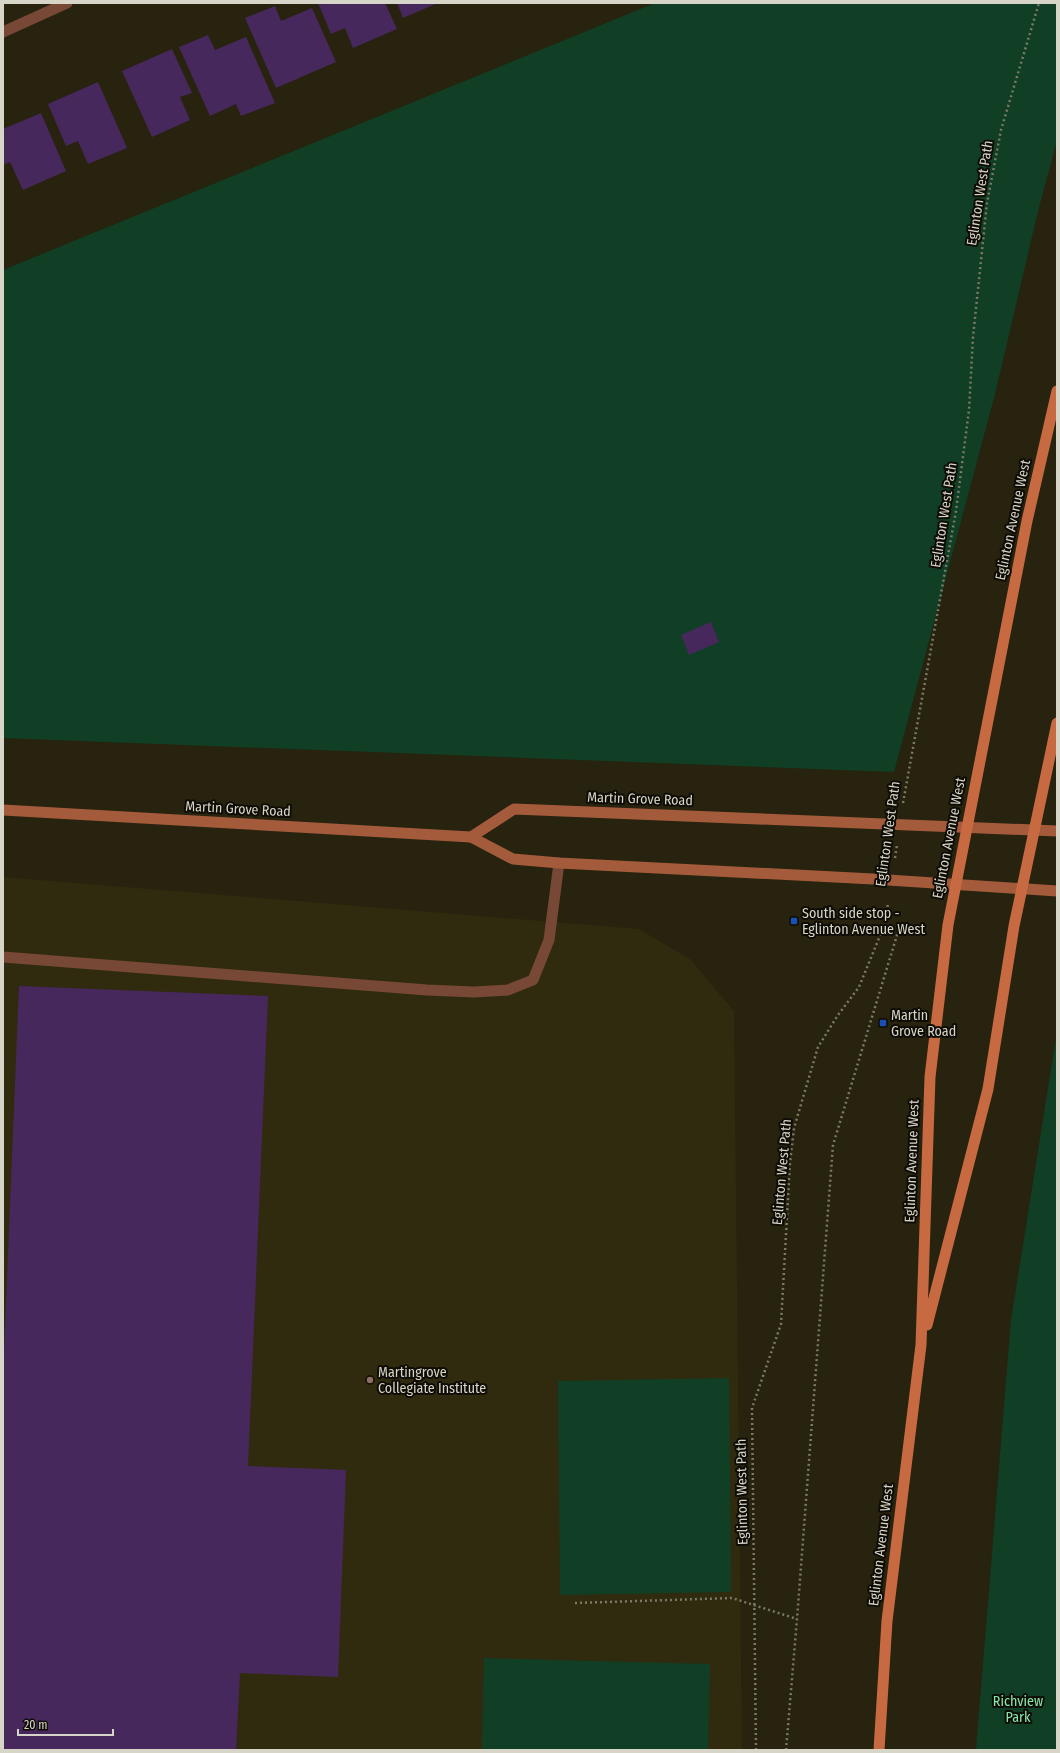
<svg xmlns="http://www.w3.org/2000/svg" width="1060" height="1753" viewBox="0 0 1060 1753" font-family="'Fira Sans Condensed',sans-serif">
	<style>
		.built { fill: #302b0e }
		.green { fill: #103f25 }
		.building { fill: #46285d }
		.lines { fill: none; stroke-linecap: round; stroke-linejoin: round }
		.path { stroke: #7c7968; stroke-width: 2.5; stroke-dasharray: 2 3; stroke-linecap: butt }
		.service { stroke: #764835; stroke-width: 11 }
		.minor { stroke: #764835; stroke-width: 11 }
		.secondary { stroke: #a45b3c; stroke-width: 11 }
		.primary { stroke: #c86a41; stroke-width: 11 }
		.transit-dot { fill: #1a4fb4; stroke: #0e0c05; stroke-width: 1.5 }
		.education-dot { fill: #8d6e63; stroke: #0e0c05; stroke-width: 1.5 }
		.labels { text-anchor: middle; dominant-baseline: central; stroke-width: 4; stroke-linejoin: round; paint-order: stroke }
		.street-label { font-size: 14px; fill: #d7d5c8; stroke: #0e0c05 }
		.poi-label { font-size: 14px; fill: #d7d5c8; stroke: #0e0c05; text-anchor: start }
		.park-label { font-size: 14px; fill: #86e7ab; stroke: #0e0c05 }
	</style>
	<rect width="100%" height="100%" fill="#27230e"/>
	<polygon class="built" points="3,877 639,929 690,959 734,1011 742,1750 3,1750"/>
	<g class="green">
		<polygon points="655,3 1057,3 1057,141 1038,211 995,394 894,772 3,738 3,270"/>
		<polygon points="1057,1032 1057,1750 976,1750 1011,1320"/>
		<polygon points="729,1378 731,1592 560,1595 558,1381"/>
		<polygon points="484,1658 710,1664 708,1750 482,1750"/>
	</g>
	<g class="building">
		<polygon points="318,3 385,3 397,29 353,48 345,28 331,34"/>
		<polygon points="397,3 438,3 403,18"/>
		<polygon points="275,6 281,21 312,8 336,62 276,88 245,18"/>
		<polygon points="208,35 215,50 246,37 275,103 241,116 236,104 210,116 179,47"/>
		<polygon points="172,49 192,93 180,97 190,120 152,137 122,71"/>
		<polygon points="98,82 127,148 88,164 78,141 66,146 48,104"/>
		<polygon points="41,113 66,171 23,190 10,162 3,165 3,129"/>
		<polygon points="711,622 719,642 689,655 681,635"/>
		<polygon points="19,986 268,996 248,1466 346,1470 338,1677 240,1673 236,1750 3,1750 3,1377"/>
	</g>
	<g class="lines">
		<g class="path">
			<polyline points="903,803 956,511 969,410 973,337 987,203 1001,130 1039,3"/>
			<polyline points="895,858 897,845"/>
			<polyline points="575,1603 732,1598 797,1619"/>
			<polyline points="756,1750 752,1408 781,1324 790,1163 794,1128 818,1047 838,1015 859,987 886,921 888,903"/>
			<polyline points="786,1750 797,1619 833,1145 901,922"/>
		</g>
		<polyline class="service" points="3,957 427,990 474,992 508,990 533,980 549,940 559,863"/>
		<polyline class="minor" points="3,32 67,3"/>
		<g class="secondary">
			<polyline points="3,810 471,837 513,859 559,863 873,879 1057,891"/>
			<polyline points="471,837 514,809 1057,831"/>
		</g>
		<g class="primary">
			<polyline points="927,1325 988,1089 1014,926 1057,723"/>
			<polyline points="879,1750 887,1621 921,1345 930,1077 948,925 1027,521 1057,391"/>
		</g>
	</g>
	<g class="transit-dot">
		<rect x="790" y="917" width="8" height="8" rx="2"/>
		<rect x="879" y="1019" width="8" height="8" rx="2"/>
	</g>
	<circle class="education-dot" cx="370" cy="1380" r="4"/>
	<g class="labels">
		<g class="street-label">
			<text transform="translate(980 193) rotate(-81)">Eglinton West Path</text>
			<text transform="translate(944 515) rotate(-81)">Eglinton West Path</text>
			<text transform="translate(1013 520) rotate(-78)">Eglinton Avenue West</text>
			<text transform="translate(640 799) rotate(2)">Martin Grove Road</text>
			<text transform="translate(238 809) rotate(3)">Martin Grove Road</text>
			<text transform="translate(888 834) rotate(-82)">Eglinton West Path</text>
			<text transform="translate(949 838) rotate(-79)">Eglinton Avenue West</text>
			<text transform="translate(912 1161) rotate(-88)">Eglinton Avenue West</text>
			<text transform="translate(782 1172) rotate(-85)">Eglinton West Path</text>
			<text transform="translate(742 1492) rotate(-91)">Eglinton West Path</text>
			<text transform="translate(881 1545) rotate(-83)">Eglinton Avenue West</text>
		</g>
		<g class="poi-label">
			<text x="802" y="913">South side stop -<tspan x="802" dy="16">Eglinton Avenue West</tspan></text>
			<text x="891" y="1015">Martin<tspan x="891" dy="16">Grove Road</tspan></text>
			<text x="378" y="1372">Martingrove<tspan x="378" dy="16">Collegiate Institute</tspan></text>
		</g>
		<g class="park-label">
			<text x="1018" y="1701">Richview<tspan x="1018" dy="16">Park</tspan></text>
		</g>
	</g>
	<rect width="1060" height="1753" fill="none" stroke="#d7d5c8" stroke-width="8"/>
	<path d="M18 1729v6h95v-6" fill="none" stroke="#d7d5c8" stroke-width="2"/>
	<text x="24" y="1729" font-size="12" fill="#d7d5c8" stroke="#0e0c05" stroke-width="3" paint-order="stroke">20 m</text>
</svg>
